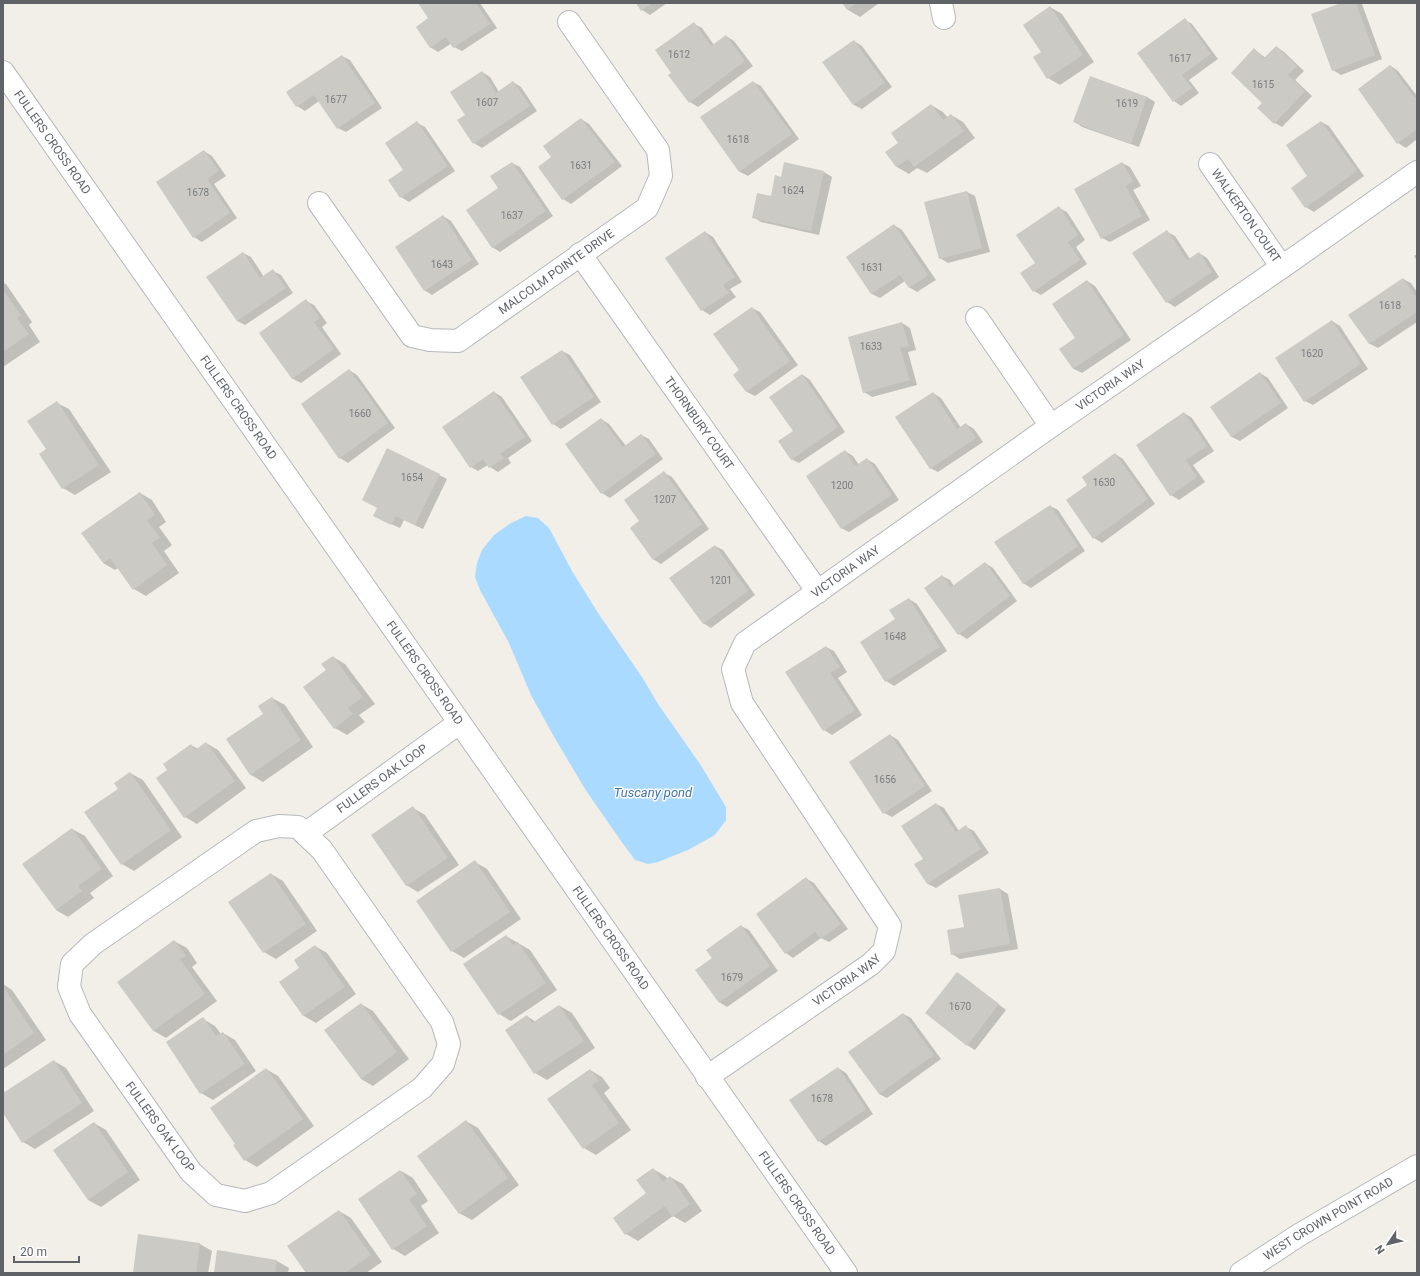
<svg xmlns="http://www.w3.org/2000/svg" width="1420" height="1276" viewBox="0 0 1420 1276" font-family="Roboto,sans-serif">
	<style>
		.water { fill: #aadaff }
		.shadow { fill: #0003 }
		.building { fill: #cccac5 }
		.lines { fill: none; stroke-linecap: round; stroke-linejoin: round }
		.minor-casing { stroke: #b5b8bc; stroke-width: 24 }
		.minor { stroke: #fff; stroke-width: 22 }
		.labels { text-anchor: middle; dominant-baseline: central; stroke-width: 3; stroke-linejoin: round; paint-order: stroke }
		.number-label { font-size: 10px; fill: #7a7d7f }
		.street-label { font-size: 12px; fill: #5f6368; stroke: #fff }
		.water-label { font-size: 13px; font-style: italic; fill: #4174aa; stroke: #fff }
	</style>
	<rect width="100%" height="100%" fill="#f1efe8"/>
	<polygon class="water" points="526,516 538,518 549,528 572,571 598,613 642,677 658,704 700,764 726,807 726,820 715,835 688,850 658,862 648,864 635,860 621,841 585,789 553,735 531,695 509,643 480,590 475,577 477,563 482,550 494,535 511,523"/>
	<g class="shadow">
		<polygon points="419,3 480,3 497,28 462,51 454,47 452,43 438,52 430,47 429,19"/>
		<polygon points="637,3 667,3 650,15 642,10"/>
		<polygon points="843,3 879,3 860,17 848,10"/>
		<polygon points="1344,3 1362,4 1382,59 1341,75 1333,70"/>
		<polygon points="1050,7 1062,14 1094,62 1060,85 1048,78"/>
		<polygon points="1185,20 1192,24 1218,59 1189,80 1199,93 1181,106 1174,101"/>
		<polygon points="694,24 702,28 714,45 726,36 734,41 753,66 698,107 690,102 673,73"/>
		<polygon points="854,41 862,46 892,87 862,109 854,105 824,63"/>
		<polygon points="1277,47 1284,52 1304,71 1295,80 1312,96 1282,127 1275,123 1264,103 1255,50 1266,58"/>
		<polygon points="342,56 350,60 382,108 346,132 338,128 319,101 305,111 297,106 288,93"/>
		<polygon points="1391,66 1398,71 1417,96 1417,139 1406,148 1398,143"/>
		<polygon points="482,72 490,77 499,92 513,82 521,87 537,111 482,148 474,143 458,120 466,115"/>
		<polygon points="1091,77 1147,97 1155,102 1139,147 1082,127 1075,122"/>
		<polygon points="753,82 761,86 799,139 748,176 740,172 701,118"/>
		<polygon points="931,105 943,112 948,118 951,115 963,122 975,138 927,173 917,168 909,174 897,167 887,153 899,143"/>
		<polygon points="581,119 589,124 622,166 571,204 563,199 553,157"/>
		<polygon points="1321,122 1329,126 1364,176 1314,212 1306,207 1309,176"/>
		<polygon points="417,123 425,127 455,171 409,202 401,197 404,170"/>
		<polygon points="204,151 212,156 226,176 214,184 237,218 202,242 194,237"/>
		<polygon points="512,163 520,167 553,216 500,252 492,247 500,188"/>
		<polygon points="1122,163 1130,167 1141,186 1133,190 1150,220 1110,242 1102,238"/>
		<polygon points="824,172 832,177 819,235 761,222 753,217 771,197"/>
		<polygon points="967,192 975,196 990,252 948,263 940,258"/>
		<polygon points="1059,208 1067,212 1085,240 1076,247 1087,264 1041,295 1034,291 1036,263"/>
		<polygon points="443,216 451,221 479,264 432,295 424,290"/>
		<polygon points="894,225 902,230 936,280 917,292 909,287 905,281 880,298 872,294 847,257"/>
		<polygon points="705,232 713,237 742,282 730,289 736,297 710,315 702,310"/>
		<polygon points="1167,232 1175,236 1190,259 1199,253 1207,258 1219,277 1175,307 1167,302"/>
		<polygon points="243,253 251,257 264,277 273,271 281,275 293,293 245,325 237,321"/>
		<polygon points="1417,254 1417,261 1414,256"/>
		<polygon points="1403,279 1411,283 1417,292 1417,322 1378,348 1370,344 1350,315"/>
		<polygon points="1087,281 1095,286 1131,340 1082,373 1074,369 1060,349 1076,338"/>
		<polygon points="3,283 6,284 32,322 29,325 40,342 3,367"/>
		<polygon points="306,301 314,305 327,323 322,327 341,354 301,383 293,379 260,334"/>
		<polygon points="752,308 760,312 798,365 755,396 747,392 735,375 740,370"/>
		<polygon points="1332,321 1340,326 1368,369 1313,405 1305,401"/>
		<polygon points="902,323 910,328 916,350 908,352 917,385 872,397 864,392"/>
		<polygon points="562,351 570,355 601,402 561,429 553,424"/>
		<polygon points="349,370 357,375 395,428 348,463 340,458"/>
		<polygon points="1260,373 1268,378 1288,408 1240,441 1232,437 1211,407"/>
		<polygon points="803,375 810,380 845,432 799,463 791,459"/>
		<polygon points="494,392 502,397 532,441 508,458 511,463 498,472 490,467 488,465 478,471 471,467"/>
		<polygon points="933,393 941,398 961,428 966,424 974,429 983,442 938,472 930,468"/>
		<polygon points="57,403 69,409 111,472 75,495 63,488 40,454 48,449"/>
		<polygon points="1184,413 1192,418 1214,451 1193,465 1205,482 1179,500 1171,495"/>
		<polygon points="601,419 609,424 626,446 641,435 649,439 663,459 610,498 602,493"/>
		<polygon points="845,451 853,456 859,465 867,459 875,464 899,500 849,532 841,528"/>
		<polygon points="1115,454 1123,459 1155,504 1102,543 1094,538 1089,485"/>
		<polygon points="664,473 672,477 709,529 661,564 653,559 641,522"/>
		<polygon points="439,475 447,479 423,529 404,520 400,528 382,520"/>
		<polygon points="140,493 152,500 166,522 159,527 172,545 164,551 179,573 146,596 134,589 118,568 115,570 103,563"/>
		<polygon points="1050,506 1058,510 1085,551 1031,588 1023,583"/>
		<polygon points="715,546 723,550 755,595 711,628 703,623"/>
		<polygon points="985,563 993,568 1017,601 967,639 959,634 942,576 950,580 954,586"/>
		<polygon points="909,599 917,604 947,651 894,686 886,681 861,642 896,619"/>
		<polygon points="826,647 834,651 847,672 838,678 862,715 832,735 824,730"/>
		<polygon points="333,657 345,664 375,704 359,715 365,722 347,735 335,728 327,670"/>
		<polygon points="272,698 285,705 313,747 263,782 251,775 227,739 265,714"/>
		<polygon points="890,735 898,740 932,791 892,817 884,813"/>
		<polygon points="206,743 218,750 246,788 197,824 185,817 168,770 191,745 198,749"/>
		<polygon points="130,773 143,780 182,837 134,871 122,864"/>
		<polygon points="936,804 944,808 959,831 966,827 974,831 989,853 936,888 928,884 916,865 924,859"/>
		<polygon points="413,808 425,815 459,865 418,892 406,885"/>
		<polygon points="72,829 85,836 113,876 90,893 94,898 68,917 56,910"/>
		<polygon points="475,862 487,869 521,919 464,958 452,951"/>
		<polygon points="271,874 283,881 317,931 276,959 264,952"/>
		<polygon points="807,879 814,883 848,929 829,942 821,938 793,958 786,953"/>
		<polygon points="1000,889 1008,894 1018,949 960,959 952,954 965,928"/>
		<polygon points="741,926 749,930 778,971 727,1007 719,1002 713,958"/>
		<polygon points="506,936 530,950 557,990 511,1021 499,1014"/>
		<polygon points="174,941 187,948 197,963 192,967 217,1001 166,1038 154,1031 118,982"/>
		<polygon points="315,946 327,953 356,994 316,1023 304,1016 280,983 301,968"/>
		<polygon points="957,973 965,978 1006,1010 975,1050 967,1045"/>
		<polygon points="3,984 12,990 46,1040 3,1069"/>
		<polygon points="361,1004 373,1011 409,1059 373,1086 361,1079"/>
		<polygon points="560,1006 572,1013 595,1048 547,1080 535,1073 527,1016 536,1022"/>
		<polygon points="903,1014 911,1018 941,1059 887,1098 879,1094"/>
		<polygon points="203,1019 215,1026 221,1034 223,1033 235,1040 256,1071 213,1100 201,1093"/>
		<polygon points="54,1061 66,1068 94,1111 35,1149 23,1142 3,1112 3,1095"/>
		<polygon points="838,1068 846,1073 873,1114 826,1146 819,1141"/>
		<polygon points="266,1069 278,1076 314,1126 257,1167 245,1160 234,1146 236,1144"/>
		<polygon points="590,1070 602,1077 610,1088 604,1093 631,1130 596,1155 584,1148"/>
		<polygon points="466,1121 478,1128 519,1185 472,1220 459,1213"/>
		<polygon points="94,1123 106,1130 140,1180 101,1207 88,1200"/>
		<polygon points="653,1169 665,1176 668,1179 670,1177 683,1184 702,1211 685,1223 673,1216 638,1241 626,1234 648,1194"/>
		<polygon points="401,1171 413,1178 428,1201 421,1206 439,1233 405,1256 393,1249"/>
		<polygon points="339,1211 351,1218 382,1262 366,1273 307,1273"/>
		<polygon points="200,1244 212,1251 208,1273 134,1273"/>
		<polygon points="218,1252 277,1261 289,1268 288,1273 215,1273"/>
	</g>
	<g class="building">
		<polygon points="418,3 476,3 490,24 453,48 446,37 430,48 416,27 428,18"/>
		<polygon points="636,3 653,3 641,11"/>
		<polygon points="842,3 857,3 847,10"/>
		<polygon points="1341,3 1356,3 1375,55 1332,71 1311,14"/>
		<polygon points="1050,6 1083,55 1047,79 1033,57 1041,52 1023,25"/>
		<polygon points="1185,18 1211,54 1182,75 1192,88 1173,102 1137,53"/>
		<polygon points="694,22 711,46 726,35 745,61 689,103 668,75 671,73 655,50"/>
		<polygon points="854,40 885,83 853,105 822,62"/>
		<polygon points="1276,46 1297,66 1288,75 1305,91 1274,124 1257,108 1262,103 1231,73 1254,48 1264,58"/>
		<polygon points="342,55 375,103 337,129 314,95 296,107 286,92"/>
		<polygon points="1390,65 1415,98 1417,97 1417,129 1397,144 1358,89"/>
		<polygon points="482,71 496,93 513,81 530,106 473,144 457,120 465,115 450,92"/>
		<polygon points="1090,76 1147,97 1131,144 1073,122"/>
		<polygon points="753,81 792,134 739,172 700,117"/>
		<polygon points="931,104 943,120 951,114 964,131 914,167 908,159 896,167 885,152 898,143 891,133"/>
		<polygon points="581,118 615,162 562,200 538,167 551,157 543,146"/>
		<polygon points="417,121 448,166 400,198 388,180 403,170 385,143"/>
		<polygon points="1321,121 1357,171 1305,208 1291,188 1307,176 1286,145"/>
		<polygon points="204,150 219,171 207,179 230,213 193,238 156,182"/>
		<polygon points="512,162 546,211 492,248 466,210 498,188 490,176"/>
		<polygon points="784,162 824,171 811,231 752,218 757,193 771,196 775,175 781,177"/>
		<polygon points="1122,162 1133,181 1126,186 1142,216 1101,239 1074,189"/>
		<polygon points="967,191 982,248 939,259 924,202"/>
		<polygon points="1059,206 1078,235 1068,242 1080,260 1033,292 1020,273 1035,263 1016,235"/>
		<polygon points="443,215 472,260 424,291 395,247"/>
		<polygon points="894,224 928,275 909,288 900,275 871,294 846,257"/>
		<polygon points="1167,230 1187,260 1199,252 1212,272 1166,303 1132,253"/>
		<polygon points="705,231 735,277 723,285 729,293 701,311 665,258"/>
		<polygon points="243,252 260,278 273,269 286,288 237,321 206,277"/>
		<polygon points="1403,278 1417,298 1417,312 1369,344 1348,315"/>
		<polygon points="1087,280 1124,335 1073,369 1059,349 1075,338 1052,304"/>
		<polygon points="3,290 21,315 17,318 29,334 3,352"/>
		<polygon points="306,299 320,318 314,322 334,349 292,379 259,333"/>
		<polygon points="752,307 790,361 746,392 733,375 739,370 713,334"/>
		<polygon points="1332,320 1361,364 1304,402 1275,358"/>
		<polygon points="902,322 909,346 900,348 910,380 863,393 848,337"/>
		<polygon points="562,350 594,397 552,425 520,377"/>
		<polygon points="349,369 388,423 339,459 301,404"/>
		<polygon points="1260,372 1281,403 1231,437 1210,407"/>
		<polygon points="802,374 838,427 791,460 778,441 793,431 769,397"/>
		<polygon points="494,391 525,437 500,454 504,458 489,468 483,459 470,468 442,427"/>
		<polygon points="933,392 957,429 966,423 976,438 930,469 895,417"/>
		<polygon points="57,401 99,465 62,489 39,454 46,449 27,421"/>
		<polygon points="1184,412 1207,446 1186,460 1197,477 1170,496 1136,445"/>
		<polygon points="601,418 623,447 641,434 656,454 601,494 565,444"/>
		<polygon points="387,448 440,474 415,525 396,516 391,525 373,516 377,508 362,500"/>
		<polygon points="845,450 855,466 867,458 892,495 841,529 806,476"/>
		<polygon points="1115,453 1148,499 1093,539 1066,500 1087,485 1082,477"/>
		<polygon points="664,471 702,524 653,560 630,528 639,521 624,500"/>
		<polygon points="140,492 155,515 147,520 160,538 152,543 167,565 133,590 110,558 103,563 81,533"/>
		<polygon points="1050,505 1078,546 1023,584 994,542"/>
		<polygon points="715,545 748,591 703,624 669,578"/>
		<polygon points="985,562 1010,596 958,635 924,588 942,575 951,587"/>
		<polygon points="909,598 940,647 885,682 860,642 895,619 889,610"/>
		<polygon points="826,646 840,667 830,673 855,710 823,731 785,672"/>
		<polygon points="333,656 363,697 348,708 353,714 334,729 303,687 326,670 321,664"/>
		<polygon points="272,697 301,740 250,775 226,739 263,714 258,706"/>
		<polygon points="890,734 925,786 883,814 849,762"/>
		<polygon points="206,742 235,781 184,818 156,778 167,770 163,764 191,744 195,750"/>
		<polygon points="130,772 171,830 121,865 84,812 118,789 114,783"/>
		<polygon points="936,803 956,832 966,825 981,849 927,884 914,864 923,859 901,826"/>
		<polygon points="413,806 448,858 406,886 371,835"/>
		<polygon points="72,828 102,869 78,886 82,891 56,910 22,864"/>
		<polygon points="475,860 510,912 451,952 416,901"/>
		<polygon points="271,873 306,924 263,953 228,902"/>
		<polygon points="806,877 841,924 821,939 815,932 785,954 756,914"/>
		<polygon points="1000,888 1010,944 951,955 947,930 964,927 958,895"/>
		<polygon points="741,925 770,966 719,1003 695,970 712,958 706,950"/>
		<polygon points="506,935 513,945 518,942 546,983 498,1015 463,964"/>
		<polygon points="174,940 186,956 180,959 205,994 153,1031 117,982"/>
		<polygon points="315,945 345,987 303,1016 279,982 299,968 294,960"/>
		<polygon points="957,972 999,1004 967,1046 925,1013"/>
		<polygon points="3,986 34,1033 3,1055"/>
		<polygon points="361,1003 397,1052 361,1079 324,1030"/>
		<polygon points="559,1005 584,1041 534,1074 505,1030 527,1015 532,1023"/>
		<polygon points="903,1013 934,1055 879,1094 848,1052"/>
		<polygon points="203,1017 216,1036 223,1032 245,1064 200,1094 166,1042"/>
		<polygon points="54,1060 82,1103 22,1143 3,1113 3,1093"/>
		<polygon points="838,1067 866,1109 818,1142 789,1100"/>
		<polygon points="266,1068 303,1119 244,1161 233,1145 235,1144 210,1108"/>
		<polygon points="590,1069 599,1081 592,1085 619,1123 583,1149 547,1099"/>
		<polygon points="466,1120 508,1178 459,1214 417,1156"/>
		<polygon points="94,1122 128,1172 88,1200 53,1150"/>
		<polygon points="653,1168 663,1182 670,1176 690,1204 672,1217 665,1206 625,1235 613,1218 646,1193 636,1180"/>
		<polygon points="400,1170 417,1194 409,1199 427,1226 392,1250 358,1199"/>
		<polygon points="339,1210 371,1255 345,1273 306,1273 287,1246"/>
		<polygon points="138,1234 200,1243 196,1273 133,1273"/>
		<polygon points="217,1250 277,1260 275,1273 214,1273"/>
	</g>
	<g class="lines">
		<g class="minor-casing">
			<g id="minor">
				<polyline points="941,3 944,18"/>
				<path id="s1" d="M3,72L846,1273"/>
				<path id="s2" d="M1210,164L1282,267"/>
				<path id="s3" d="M319,203L412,336L430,340L458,341L647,208L661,176L658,150L569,22"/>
				<path id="s4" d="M580,254L818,592"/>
				<polyline points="977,318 1051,426"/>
				<polygon points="279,826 298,827 322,850 442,1022 449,1044 443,1064 422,1088 271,1193 245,1201 216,1195 191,1172 80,1014 69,987 72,964 93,944 256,831"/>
				<path id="s5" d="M305,834L459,723"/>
				<path id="s6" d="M707,1077L871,964L884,951L890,926L742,703L733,669L745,643L1051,426L1282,267L1417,172"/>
				<path id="s7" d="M1241,1273L1299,1235L1417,1166"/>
			</g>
		</g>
		<use href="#minor" class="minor"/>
	</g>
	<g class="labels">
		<g class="number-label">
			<text x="679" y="54">1612</text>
			<text x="1180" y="58">1617</text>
			<text x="1263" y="84">1615</text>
			<text x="336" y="99">1677</text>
			<text x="487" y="102">1607</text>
			<text x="1127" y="103">1619</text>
			<text x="738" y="139">1618</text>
			<text x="581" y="165">1631</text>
			<text x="793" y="190">1624</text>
			<text x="198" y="192">1678</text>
			<text x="512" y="215">1637</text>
			<text x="442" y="264">1643</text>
			<text x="872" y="267">1631</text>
			<text x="1390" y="305">1618</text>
			<text x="871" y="346">1633</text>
			<text x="1312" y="353">1620</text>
			<text x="360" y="413">1660</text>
			<text x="412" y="477">1654</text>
			<text x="1104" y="482">1630</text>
			<text x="842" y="485">1200</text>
			<text x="665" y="499">1207</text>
			<text x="721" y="580">1201</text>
			<text x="895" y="636">1648</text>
			<text x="885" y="779">1656</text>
			<text x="732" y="977">1679</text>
			<text x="960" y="1006">1670</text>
			<text x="822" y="1098">1678</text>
		</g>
		<g class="street-label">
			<text stroke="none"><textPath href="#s1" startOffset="86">FULLERS CROSS ROAD</textPath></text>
			<text stroke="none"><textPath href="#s2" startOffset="63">WALKERTON COURT</textPath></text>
			<text stroke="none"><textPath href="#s3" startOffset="329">MALCOLM POINTE DRIVE</textPath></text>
			<text stroke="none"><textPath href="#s6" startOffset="1022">VICTORIA WAY</textPath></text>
			<text stroke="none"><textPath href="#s1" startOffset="410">FULLERS CROSS ROAD</textPath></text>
			<text stroke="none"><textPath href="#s4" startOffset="207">THORNBURY COURT</textPath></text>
			<text stroke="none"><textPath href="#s6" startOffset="698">VICTORIA WAY</textPath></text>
			<text stroke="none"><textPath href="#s1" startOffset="734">FULLERS CROSS ROAD</textPath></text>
			<text stroke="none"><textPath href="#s5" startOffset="95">FULLERS OAK LOOP</textPath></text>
			<text stroke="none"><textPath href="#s1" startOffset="1058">FULLERS CROSS ROAD</textPath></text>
			<text stroke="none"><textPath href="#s6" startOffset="170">VICTORIA WAY</textPath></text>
			<text transform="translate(160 1127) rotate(54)">FULLERS OAK LOOP</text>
			<text stroke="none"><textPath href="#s1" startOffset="1382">FULLERS CROSS ROAD</textPath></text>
			<text stroke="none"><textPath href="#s7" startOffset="103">WEST CROWN POINT ROAD</textPath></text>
		</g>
		<g class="water-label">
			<text x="653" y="792">Tuscany pond</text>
		</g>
	</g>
	<rect width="1420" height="1276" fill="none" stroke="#5f6368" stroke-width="8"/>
	<g transform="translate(1388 1244) rotate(235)" stroke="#ffffff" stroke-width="3" paint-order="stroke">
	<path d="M0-3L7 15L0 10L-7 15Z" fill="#5f6368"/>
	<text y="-6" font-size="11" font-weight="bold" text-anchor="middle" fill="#5f6368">N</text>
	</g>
	<path d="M14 1256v6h65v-6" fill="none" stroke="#5f6368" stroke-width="2"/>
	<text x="20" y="1256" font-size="12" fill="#5f6368" stroke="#ffffff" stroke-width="3" paint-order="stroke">20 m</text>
</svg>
